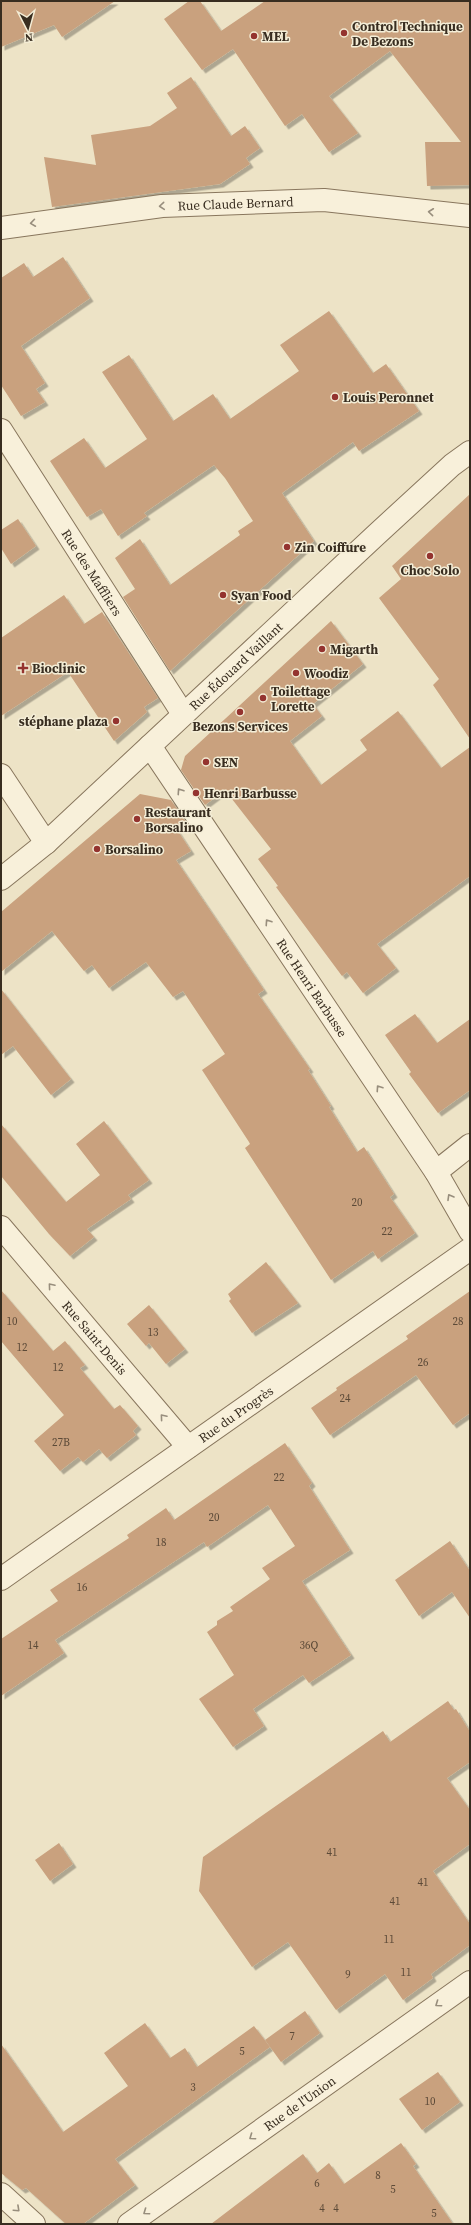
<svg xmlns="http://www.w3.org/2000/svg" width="471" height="2225" viewBox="0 0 471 2225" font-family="'Source Serif 4',serif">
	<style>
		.building { fill: #c9a17e; filter: url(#shadow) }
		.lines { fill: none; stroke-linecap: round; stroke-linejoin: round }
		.minor-casing { stroke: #88765d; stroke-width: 24 }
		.tertiary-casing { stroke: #88765d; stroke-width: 24 }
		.minor { stroke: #f8f0da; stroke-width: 22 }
		.tertiary { stroke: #f8f0da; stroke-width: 22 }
		.oneway { stroke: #988e7d }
		.poi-dot { fill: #94332f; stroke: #f4edd6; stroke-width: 1.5 }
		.labels { text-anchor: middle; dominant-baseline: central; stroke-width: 3; stroke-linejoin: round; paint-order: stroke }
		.number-label { font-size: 11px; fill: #5c4a38 }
		.poi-label { font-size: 13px; font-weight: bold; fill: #382d20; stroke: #f4edd6; text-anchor: start }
		.street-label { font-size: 13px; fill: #382d20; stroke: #f4edd6 }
	</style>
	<defs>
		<filter id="shadow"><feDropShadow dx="3.5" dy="3.5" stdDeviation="0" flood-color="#0004"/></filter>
	</defs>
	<rect width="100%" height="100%" fill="#ede3c6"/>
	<g class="building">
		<polygon points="1,1 115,1 62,37 54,25 1,47"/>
		<polygon points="189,1 200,1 221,31 265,1 470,1 470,185 427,186 425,142 461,142 390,51 329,96 358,133 329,152 302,114 285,126 233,49 202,70 164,19"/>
		<polygon points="191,77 231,136 245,126 260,148 246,158 250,164 220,184 52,207 44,157 96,165 91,135 150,126 177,108 167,93"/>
		<polygon points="63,257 90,298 21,346 45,383 36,389 45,402 21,416 1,385 1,278 24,263 33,277"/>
		<polygon points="329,311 373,373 386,364 419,411 359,451 353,442 282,493 314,541 170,671 123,597 135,589 115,558 140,539 170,585 240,535 238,531 253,521 225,478 214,465 144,513 147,516 118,536 101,509 87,517 50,461 84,438 105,468 147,439 102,372 129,355 173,421 213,394 230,419 299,371 280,345"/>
		<polygon points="470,494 470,739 433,685 439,679 379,598 401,579 392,566"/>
		<polygon points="18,519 36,546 11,564 1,548 1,530"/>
		<polygon points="64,595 84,624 102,612 158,698 144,707 147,712 114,741 68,672 1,716 1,638"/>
		<polygon points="331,621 363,664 313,704 322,716 290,741 321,785 367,750 360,740 398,711 441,768 470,747 470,876 377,944 396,968 363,993 347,972 342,976 276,887 278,886 258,859 271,849 225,790 205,805 181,770 185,756"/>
		<polygon points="140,794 171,800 185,821 176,828 191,851 176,860 264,990 258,994 310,1069 308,1070 331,1106 329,1107 357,1152 364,1147 394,1194 390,1197 415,1233 378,1259 373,1251 331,1280 245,1148 250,1144 249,1142 202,1070 225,1054 183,991 173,997 146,962 109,988 92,965 84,971 52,931 1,972 1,912"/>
		<polygon points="1,989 71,1079 51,1095 13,1046 1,1055"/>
		<polygon points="415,1014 437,1043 470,1019 470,1090 438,1113 409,1074 411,1072 385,1035"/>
		<polygon points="104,1121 149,1180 128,1195 131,1199 87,1229 94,1237 70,1256 49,1234 1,1176 1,1124 66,1202 100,1175 76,1144"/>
		<polygon points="266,1262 298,1303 252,1333 229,1301 231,1299 228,1294"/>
		<polygon points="1,1290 53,1351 65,1341 85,1365 80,1368 114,1409 120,1405 138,1426 133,1431 136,1435 107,1458 99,1449 83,1462 78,1457 60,1471 34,1441 64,1415 1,1341"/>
		<polygon points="470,1291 470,1413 453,1425 416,1375 330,1435 311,1408 337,1390 336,1388 408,1339 406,1336"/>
		<polygon points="149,1305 185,1349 166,1364 149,1343 146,1346 127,1324"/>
		<polygon points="285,1443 312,1483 309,1486 350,1550 302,1581 351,1655 309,1683 303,1675 253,1709 264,1726 233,1747 199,1699 234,1675 207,1632 217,1625 217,1621 233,1611 230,1607 270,1579 262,1568 295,1546 268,1505 207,1547 204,1542 55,1640 64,1653 1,1696 1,1639 58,1601 50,1590 129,1538 127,1535 166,1508 174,1520"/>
		<polygon points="450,1541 470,1571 470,1618 452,1592 419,1616 395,1580"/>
		<polygon points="448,1701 454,1710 456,1709 470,1732 470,1762 447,1778 470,1810 470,1844 433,1871 470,1924 470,1945 431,1974 433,1978 403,2000 385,1974 336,2010 288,1942 252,1967 199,1891 203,1857 383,1731 390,1742"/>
		<polygon points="59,1843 73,1864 50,1881 35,1860"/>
		<polygon points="305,2011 320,2033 281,2062 265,2040"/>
		<polygon points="145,2023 170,2058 185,2048 197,2067 254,2026 270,2047 115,2159 135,2185 83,2224 66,2224 26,2188 22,2190 1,2173 1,2044 63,2132 128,2086 104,2053"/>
		<polygon points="438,2072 460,2102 422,2130 399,2099"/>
		<polygon points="401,2143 416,2164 413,2166 453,2224 211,2224 303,2154 317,2173 329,2163 344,2184"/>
	</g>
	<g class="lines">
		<g class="minor-casing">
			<g id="minor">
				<path id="s1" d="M1,228L162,206L324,200L470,216"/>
				<path id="s2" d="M1,430L183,714"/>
				<path id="s3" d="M150,746L436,1172L470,1231"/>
				<polyline points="1,775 46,843"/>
				<polyline points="436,1172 470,1145"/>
				<path id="s4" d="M1,1227L188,1447"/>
				<path id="s5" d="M1,1579L470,1249"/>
				<polyline points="1,2194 34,2224"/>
				<path id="s6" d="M129,2224L470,1982"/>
			</g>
		</g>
		<g class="tertiary-casing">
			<g id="tertiary">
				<path id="s7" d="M1,879L46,843L377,534L452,465L470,452"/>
			</g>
		</g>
		<use href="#minor" class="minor"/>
		<use href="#tertiary" class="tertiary"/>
	</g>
	<defs><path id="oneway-chevron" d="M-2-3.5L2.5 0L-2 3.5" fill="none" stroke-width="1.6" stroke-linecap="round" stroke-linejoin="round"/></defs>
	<g class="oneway">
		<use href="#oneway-chevron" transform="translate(162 206) rotate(175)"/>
		<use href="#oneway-chevron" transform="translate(431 212) rotate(-174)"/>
		<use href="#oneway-chevron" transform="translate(33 223) rotate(172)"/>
		<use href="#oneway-chevron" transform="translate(180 791) rotate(-124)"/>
		<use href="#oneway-chevron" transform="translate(268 922) rotate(-124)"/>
		<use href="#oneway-chevron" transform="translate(379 1088) rotate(-124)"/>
		<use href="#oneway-chevron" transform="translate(450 1197) rotate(-120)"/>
		<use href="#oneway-chevron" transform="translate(51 1286) rotate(-130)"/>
		<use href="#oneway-chevron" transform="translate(163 1417) rotate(-130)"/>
		<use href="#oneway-chevron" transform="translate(438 2004) rotate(145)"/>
		<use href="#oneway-chevron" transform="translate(252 2137) rotate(145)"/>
		<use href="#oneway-chevron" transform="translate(17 2209) rotate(43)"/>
		<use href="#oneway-chevron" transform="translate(146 2212) rotate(145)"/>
	</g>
	<g class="poi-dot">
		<circle cx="344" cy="33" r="4"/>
		<circle cx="254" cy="36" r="4"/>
		<circle cx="335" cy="397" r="4"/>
		<circle cx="287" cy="547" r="4"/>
		<circle cx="430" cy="556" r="4"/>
		<circle cx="223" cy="595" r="4"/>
		<circle cx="322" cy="649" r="4"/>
		<path d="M21 662h4v4h4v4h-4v4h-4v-4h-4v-4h4z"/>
		<circle cx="296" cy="673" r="4"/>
		<circle cx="263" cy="698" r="4"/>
		<circle cx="240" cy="712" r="4"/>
		<circle cx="116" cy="721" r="4"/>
		<circle cx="206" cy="762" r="4"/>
		<circle cx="196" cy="793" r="4"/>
		<circle cx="137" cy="819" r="4"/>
		<circle cx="97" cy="849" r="4"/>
	</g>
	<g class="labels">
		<g class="number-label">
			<text x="357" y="1202">20</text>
			<text x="387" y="1231">22</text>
			<text x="12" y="1321">10</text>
			<text x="458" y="1321">28</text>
			<text x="153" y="1332">13</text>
			<text x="22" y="1347">12</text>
			<text x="423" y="1362">26</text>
			<text x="58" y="1367">12</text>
			<text x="345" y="1398">24</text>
			<text x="61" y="1442">27B</text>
			<text x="279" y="1477">22</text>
			<text x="214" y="1517">20</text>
			<text x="161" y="1542">18</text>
			<text x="82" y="1587">16</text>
			<text x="33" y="1645">14</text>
			<text x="309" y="1645">36Q</text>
			<text x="332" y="1852">41</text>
			<text x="423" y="1882">41</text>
			<text x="395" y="1901">41</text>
			<text x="389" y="1939">11</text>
			<text x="406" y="1972">11</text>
			<text x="348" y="1974">9</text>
			<text x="292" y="2036">7</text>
			<text x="242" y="2051">5</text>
			<text x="193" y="2087">3</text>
			<text x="430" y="2101">10</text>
			<text x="378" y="2175">8</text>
			<text x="317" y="2183">6</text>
			<text x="393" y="2189">5</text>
			<text x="322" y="2208">4</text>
			<text x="336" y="2208">4</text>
			<text x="434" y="2213">5</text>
		</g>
		<g class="poi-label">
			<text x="352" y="26">Control Technique<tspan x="352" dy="15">De Bezons</tspan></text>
			<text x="262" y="36">MEL</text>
			<text x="343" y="397">Louis Peronnet</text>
			<text x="295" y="547">Zin Coiffure</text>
			<text x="430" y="570" text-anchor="middle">Choc Solo</text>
			<text x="231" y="595">Syan Food</text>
			<text x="330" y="649">Migarth</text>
			<text x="32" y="668">Bioclinic</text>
			<text x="304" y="673">Woodiz</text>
			<text x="271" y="691">Toilettage<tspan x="271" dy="15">Lorette</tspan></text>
			<text x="108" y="721" text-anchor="end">stéphane plaza</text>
			<text x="240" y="726" text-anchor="middle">Bezons Services</text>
			<text x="214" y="762">SEN</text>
			<text x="204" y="793">Henri Barbusse</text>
			<text x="145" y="812">Restaurant<tspan x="145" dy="15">Borsalino</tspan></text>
			<text x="105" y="849">Borsalino</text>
		</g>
		<g class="street-label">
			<text stroke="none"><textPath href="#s1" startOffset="236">Rue Claude Bernard</textPath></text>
			<text stroke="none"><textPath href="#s2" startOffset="169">Rue des Maffliers</textPath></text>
			<text stroke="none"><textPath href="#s7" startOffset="317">Rue Édouard Vaillant</textPath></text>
			<text stroke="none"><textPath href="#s3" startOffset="291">Rue Henri Barbusse</textPath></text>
			<text stroke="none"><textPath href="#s4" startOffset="145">Rue Saint-Denis</textPath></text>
			<text stroke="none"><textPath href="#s5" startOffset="287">Rue du Progrès</textPath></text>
			<text stroke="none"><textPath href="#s6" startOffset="209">Rue de l'Union</textPath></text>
		</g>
	</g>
	<rect width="471" height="2225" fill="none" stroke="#382d20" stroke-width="4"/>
	<g transform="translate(28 28) rotate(174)" stroke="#f4edd6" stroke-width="3" paint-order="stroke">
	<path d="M0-3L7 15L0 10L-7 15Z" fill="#382d20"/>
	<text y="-6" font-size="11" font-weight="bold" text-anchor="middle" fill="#382d20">N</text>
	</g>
</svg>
